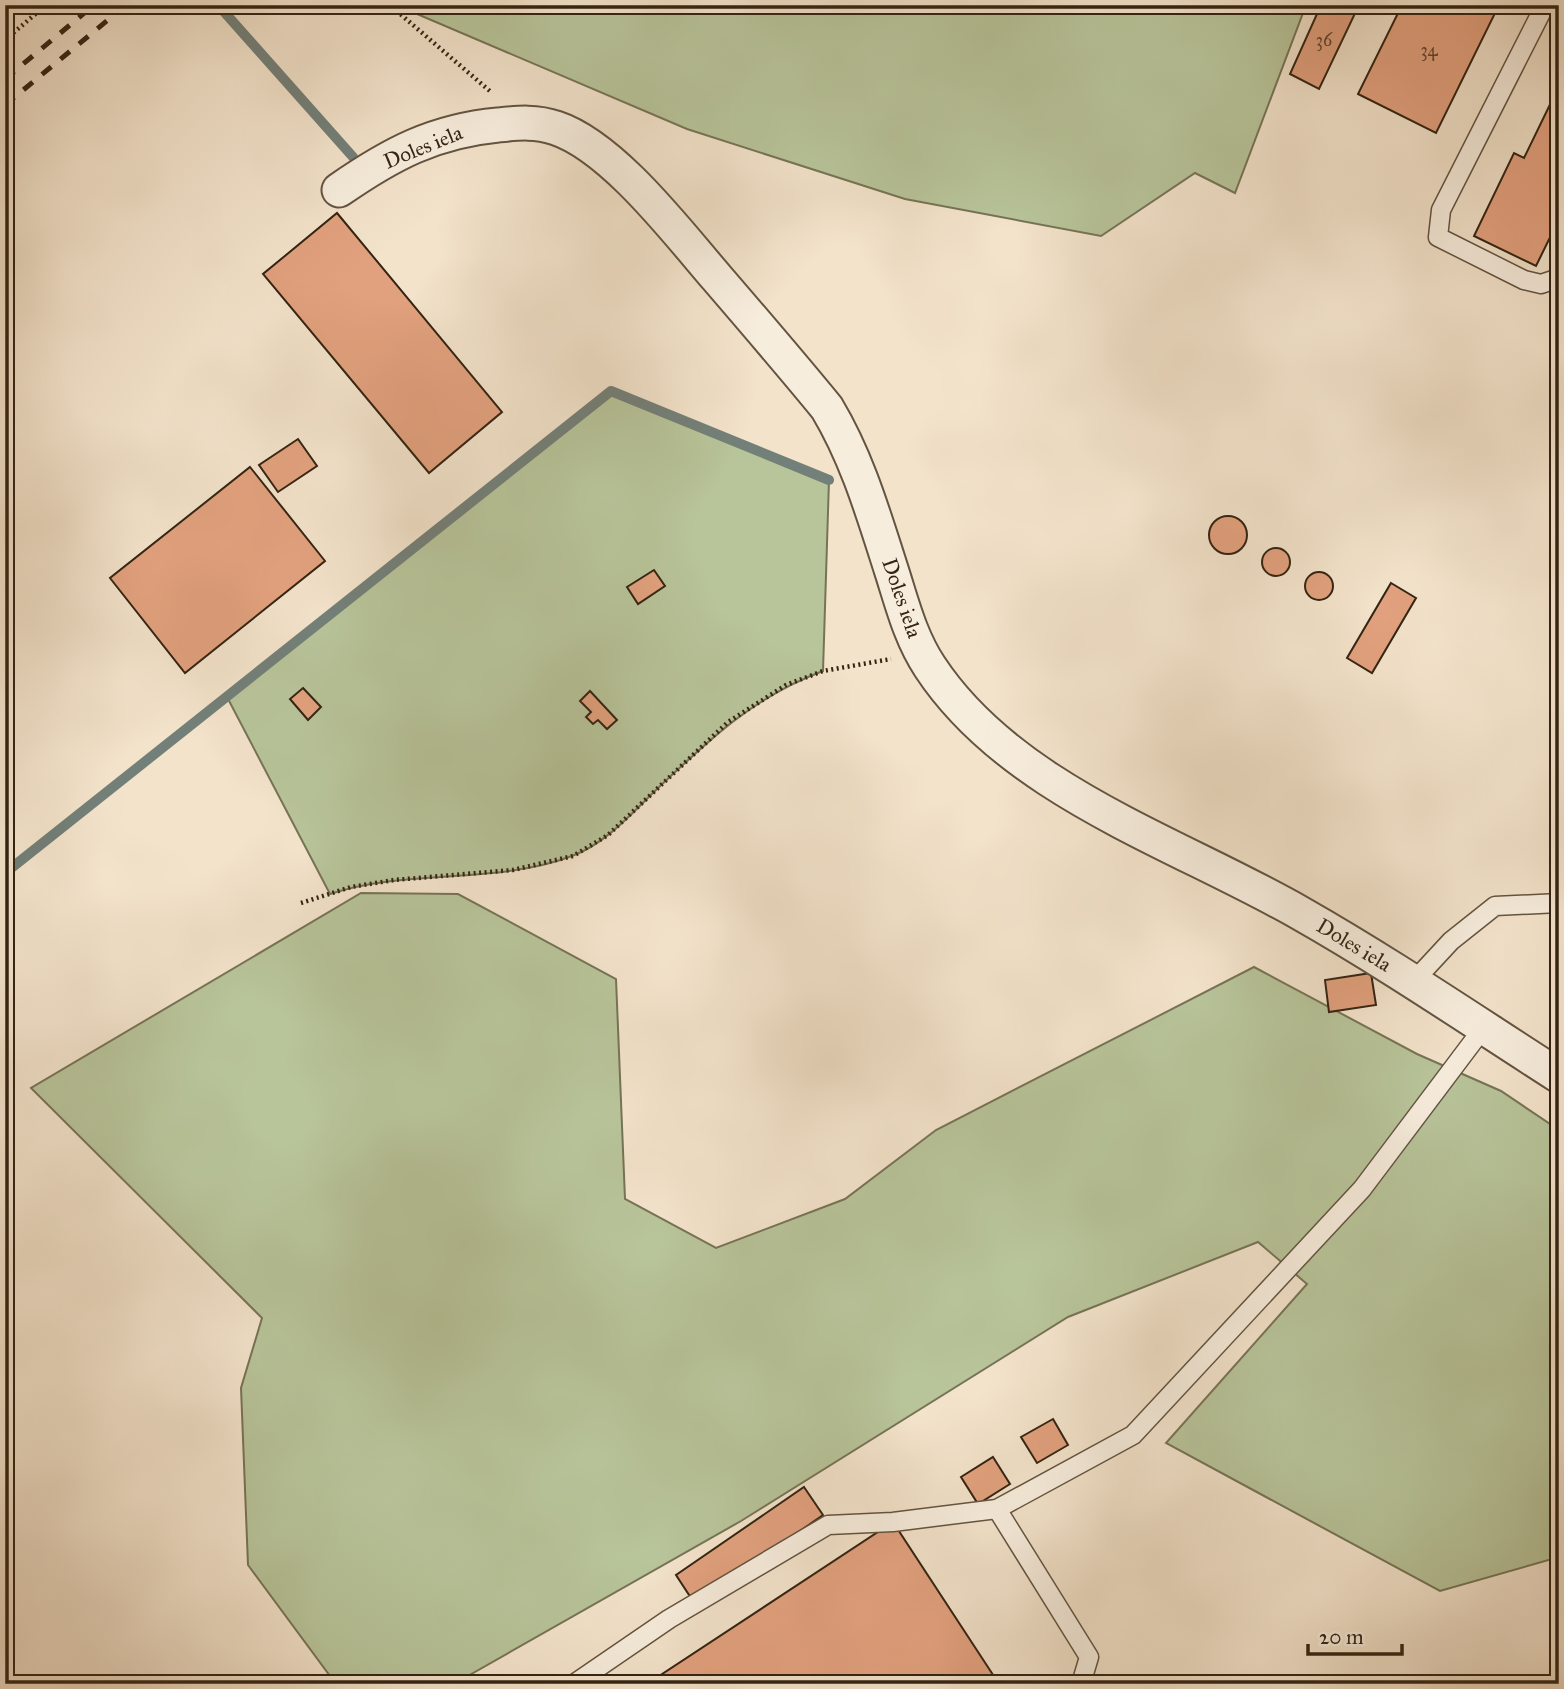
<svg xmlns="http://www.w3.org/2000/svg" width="1564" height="1689" viewBox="0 0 1564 1689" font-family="'IM FELL Great Primer',serif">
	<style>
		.green { fill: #b8c49a; stroke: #767456; stroke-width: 2 }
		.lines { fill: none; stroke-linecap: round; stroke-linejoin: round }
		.stream { stroke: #738079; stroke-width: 10 }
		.building { fill: #e2a17e; stroke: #332413; stroke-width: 2 }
		.lane-casing { stroke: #635441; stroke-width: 21 }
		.street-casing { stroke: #635441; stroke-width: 37 }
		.path { stroke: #332413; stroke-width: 4.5; stroke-dasharray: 2 3.5; stroke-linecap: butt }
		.lane { stroke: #f7eddd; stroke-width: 18 }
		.street { stroke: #f7eddd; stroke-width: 33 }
		.rail { stroke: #332413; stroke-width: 5; stroke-dasharray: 12 12; stroke-linecap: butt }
		.labels { text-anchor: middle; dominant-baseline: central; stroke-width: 7; stroke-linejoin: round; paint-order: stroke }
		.number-label { font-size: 18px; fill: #5f432e }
		.street-label { font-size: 21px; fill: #332413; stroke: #f7eddd }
	</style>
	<rect width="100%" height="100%" fill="#f3e3cb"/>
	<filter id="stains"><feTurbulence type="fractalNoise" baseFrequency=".00286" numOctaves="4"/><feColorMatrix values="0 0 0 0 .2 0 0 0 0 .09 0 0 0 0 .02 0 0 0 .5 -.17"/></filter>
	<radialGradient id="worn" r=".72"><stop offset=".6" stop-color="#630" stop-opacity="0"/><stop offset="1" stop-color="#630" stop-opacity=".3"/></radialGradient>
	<g class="green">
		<polygon points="396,5 1306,5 1235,193 1195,173 1101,236 905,199 687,129"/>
		<path d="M611,391L829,480L823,671C753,697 709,740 656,790C631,814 605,844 572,856C495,885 408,868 330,894L227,697Z"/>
		<polygon points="361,893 458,894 616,979 625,1199 716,1248 845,1199 936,1130 1254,967 1417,1054 1501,1091 1559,1130 1559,1557 1440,1591 1166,1443 1307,1284 1258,1242 1068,1317 741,1521 466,1677 330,1676 248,1565 241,1388 262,1318 31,1088"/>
	</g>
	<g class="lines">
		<g class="stream">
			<polyline points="218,5 353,157"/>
			<polyline points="5,873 611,391 829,480"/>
		</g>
	</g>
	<g class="building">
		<polygon points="1321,5 1359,5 1319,89 1290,74"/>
		<polygon points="1402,5 1499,5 1436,133 1358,94"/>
		<polygon points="1559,86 1559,219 1536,266 1474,236 1514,153 1524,158"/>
		<polygon points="337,213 502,412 429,473 263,274"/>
		<polygon points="298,439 317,466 278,492 259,465"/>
		<polygon points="250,467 325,561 185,673 110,578"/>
		<circle cx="1228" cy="535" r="19"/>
		<circle cx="1276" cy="562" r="14"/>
		<polygon points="654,570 665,586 638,604 627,587"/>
		<circle cx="1319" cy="586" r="14"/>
		<polygon points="1391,583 1416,598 1372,673 1347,658"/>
		<polygon points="303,688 321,707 308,720 290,699"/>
		<polygon points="590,691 617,720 607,729 598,720 593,724 586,717 591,712 580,701"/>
		<polygon points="1371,973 1376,1005 1329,1012 1325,980"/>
		<polygon points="1053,1419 1068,1445 1037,1463 1021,1437"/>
		<polygon points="993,1457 1010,1484 978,1504 961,1477"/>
		<polygon points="804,1487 823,1515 695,1604 676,1575"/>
		<polygon points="893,1522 999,1684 647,1684"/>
	</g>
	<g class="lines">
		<g class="lane-casing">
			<g id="lane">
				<polyline points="1545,5 1441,210 1438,237 1524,280 1541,284 1559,278"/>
				<polyline points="1413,982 1451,941 1495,906 1559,903"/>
				<polyline points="997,1509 1089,1657 1081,1684"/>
				<polyline points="574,1684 669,1619 828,1525 893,1522 997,1509 1133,1435 1362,1189 1484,1027"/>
			</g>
		</g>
		<g class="street-casing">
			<path id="street" d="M339,190C391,154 434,131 498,125C518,123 536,121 556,128C613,147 678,233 717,278C754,321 791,364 827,408C857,458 873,513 891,569C902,603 910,637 930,667C1011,790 1176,842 1300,913C1388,963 1473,1021 1559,1076"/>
		</g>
		<g class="path">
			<polyline points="395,5 399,13 491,92"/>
			<polyline points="5,40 46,5"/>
			<polyline points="301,903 351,887 394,880 513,870 573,856 608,835 728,722 786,685 823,671 891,659"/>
		</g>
		<use href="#lane" class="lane"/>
		<use href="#street" class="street"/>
		<g class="rail">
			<polyline points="5,79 94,5"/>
			<polyline points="5,105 126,5"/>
		</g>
	</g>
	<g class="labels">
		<g class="number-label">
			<text x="1324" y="40">36</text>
			<text x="1429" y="50">34</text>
		</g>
		<g class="street-label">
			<text transform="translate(423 147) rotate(-22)">Doles iela</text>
			<text transform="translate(902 598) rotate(71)">Doles iela</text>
			<text transform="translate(1354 945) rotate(31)">Doles iela</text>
		</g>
	</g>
	<rect width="1564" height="1689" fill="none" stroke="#f3e3cb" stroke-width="28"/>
	<rect x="7" y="7" width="1550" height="1675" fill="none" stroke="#332413" stroke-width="3.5"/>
	<rect x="14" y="14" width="1536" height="1661" fill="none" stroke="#332413" stroke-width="2"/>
	<path d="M1308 1644v10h94v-10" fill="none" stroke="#332413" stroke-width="3.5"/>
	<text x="1319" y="1644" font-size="21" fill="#332413" stroke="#f7eddd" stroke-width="5" paint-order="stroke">20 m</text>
	<rect width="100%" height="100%" filter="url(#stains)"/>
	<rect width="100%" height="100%" fill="url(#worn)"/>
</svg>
